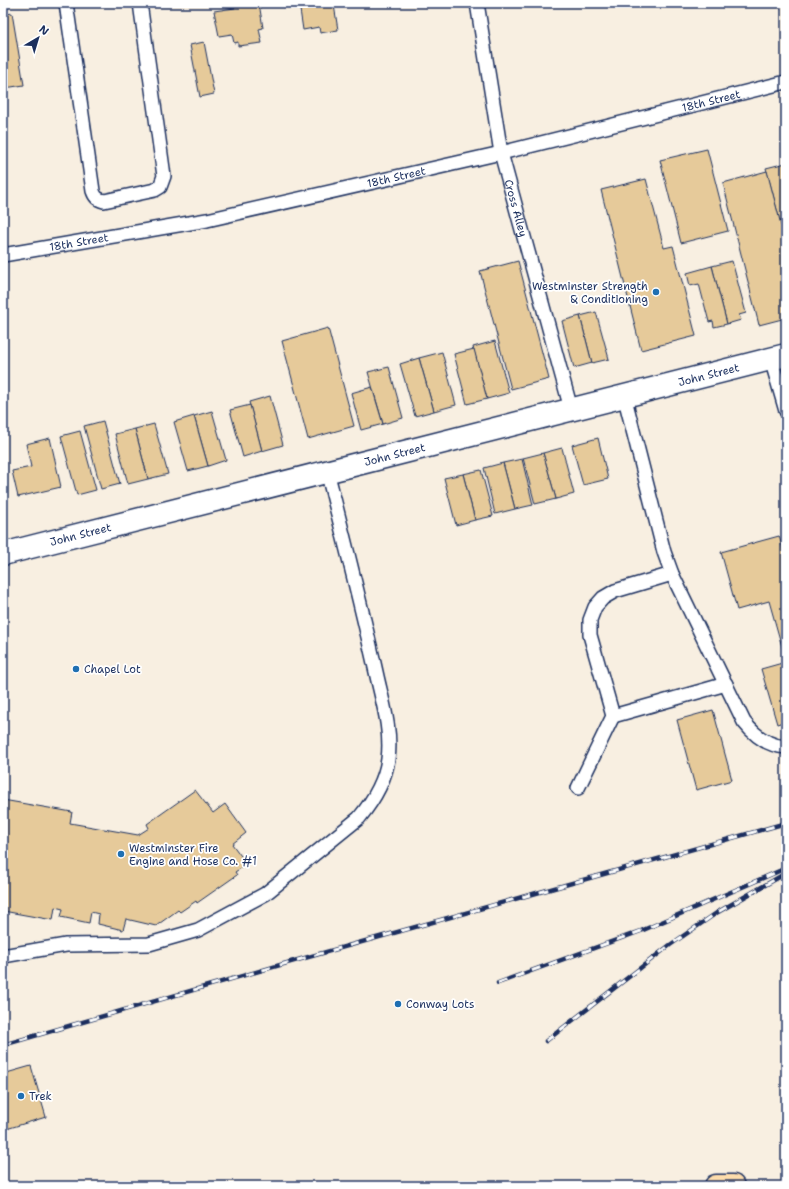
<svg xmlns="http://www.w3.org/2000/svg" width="789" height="1189" viewBox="0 0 789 1189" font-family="'Shantell Sans',sans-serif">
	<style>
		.building { fill: #e6ca9a; stroke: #1b2f5e }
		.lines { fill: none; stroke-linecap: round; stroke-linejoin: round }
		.service-casing { stroke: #1b2f5e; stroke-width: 16 }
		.tertiary-casing { stroke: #1b2f5e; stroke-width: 25 }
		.trunk-casing { stroke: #1b2f5e; stroke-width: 25 }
		.service { stroke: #fff; stroke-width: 13 }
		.tertiary { stroke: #fff; stroke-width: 22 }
		.trunk { stroke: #fddcac; stroke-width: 22 }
		.rail-casing { stroke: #1b2f5e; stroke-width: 4.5 }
		.rail { stroke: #fff; stroke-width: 3; stroke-dasharray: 9; stroke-linecap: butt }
		.poi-dot { fill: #1f6fb2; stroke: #fff; stroke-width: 1.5 }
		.labels { text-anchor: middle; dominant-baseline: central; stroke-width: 3.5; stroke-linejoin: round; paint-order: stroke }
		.street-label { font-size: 11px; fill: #1b2f5e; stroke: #fff }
		.poi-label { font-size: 11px; fill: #1b2f5e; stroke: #fff; text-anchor: start }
	</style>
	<rect width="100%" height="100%" fill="#f8efe1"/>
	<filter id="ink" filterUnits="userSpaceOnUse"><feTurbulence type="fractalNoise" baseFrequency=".025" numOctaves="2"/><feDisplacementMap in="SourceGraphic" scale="8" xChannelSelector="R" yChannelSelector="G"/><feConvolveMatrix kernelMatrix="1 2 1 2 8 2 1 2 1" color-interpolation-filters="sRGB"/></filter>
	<g filter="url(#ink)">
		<g class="building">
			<polygon points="234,3 259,3 263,28 259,29 262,43 238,46 238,42 234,43 232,34 219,36 214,11 235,8"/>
			<polygon points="299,3 344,3 334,5 338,30 320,33 319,27 303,30"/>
			<polygon points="12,13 24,85 5,88 3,79 3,15"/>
			<polygon points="204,42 214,94 200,97 190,45"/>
			<polygon points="707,149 728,231 681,243 660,160"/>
			<polygon points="786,163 786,244 766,168"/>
			<polygon points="767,171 786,244 786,318 759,325 723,183"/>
			<polygon points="646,179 664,248 673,246 696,336 641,350 601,190"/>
			<polygon points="518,261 549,379 511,389 480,271"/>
			<polygon points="732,261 746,313 739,315 741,320 727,324 712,266"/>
			<polygon points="712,266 727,324 714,327 713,321 709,322 699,284 690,286 687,273"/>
			<polygon points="596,312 609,359 592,363 580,316"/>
			<polygon points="580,316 592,363 574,368 562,321"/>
			<polygon points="328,328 354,426 308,439 282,341"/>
			<polygon points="495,341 509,393 487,399 473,347"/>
			<polygon points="474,349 487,399 467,404 454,354"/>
			<polygon points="442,352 456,405 434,411 419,358"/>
			<polygon points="419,358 434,411 415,416 400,364"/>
			<polygon points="389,367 403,418 383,424 368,372"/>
			<polygon points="372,387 383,424 361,430 351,393"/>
			<polygon points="270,396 283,445 262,451 249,402"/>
			<polygon points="250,405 262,451 243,457 230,410"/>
			<polygon points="212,411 226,460 208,466 194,416"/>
			<polygon points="194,416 208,466 188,471 174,422"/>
			<polygon points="103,421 120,484 101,489 84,426"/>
			<polygon points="154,424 168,474 148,479 135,429"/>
			<polygon points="135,429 148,479 128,484 115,434"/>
			<polygon points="80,431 96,490 77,495 61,436"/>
			<polygon points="50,438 61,487 18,497 12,471 31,467 26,444"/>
			<polygon points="598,438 608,479 583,485 572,445"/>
			<polygon points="562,448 574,494 556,499 543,453"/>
			<polygon points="543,453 556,499 535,504 523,458"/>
			<polygon points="522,459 533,505 515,509 503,463"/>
			<polygon points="503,463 515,509 495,514 484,468"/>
			<polygon points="481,470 493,516 475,520 463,474"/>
			<polygon points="463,474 475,520 456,525 444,478"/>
			<polygon points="779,536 785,555 786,555 786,661 769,601 737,610 721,552"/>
			<polygon points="786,662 786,721 777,724 761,669"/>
			<polygon points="713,710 732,780 696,790 677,720"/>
			<polygon points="195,790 213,813 225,804 246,833 232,844 247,864 235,872 237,875 197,903 196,901 180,912 178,910 156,926 126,919 123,930 98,924 99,914 91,912 89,923 61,917 63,909 55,907 53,920 3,911 3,800 72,812 70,823 138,835 149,828 147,824"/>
			<polygon points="31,1066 46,1117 3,1130 3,1074"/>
		</g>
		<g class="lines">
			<g class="service-casing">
				<g id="service">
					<path d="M66,3L93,191C95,197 97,199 104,201L155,190L160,187L164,176L140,3"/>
					<path id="s1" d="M477,3L501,153L571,409"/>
					<path id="s2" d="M3,255L207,220L501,153L786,82"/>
					<polyline points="771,359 786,411"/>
					<path d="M624,395L664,552L672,574L744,722C755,736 768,746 786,747"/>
					<polyline points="613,716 726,684"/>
					<polyline points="578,788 613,716 590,635 590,620 595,607 603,598 615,591 672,574"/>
					<path d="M3,956L66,945L149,944L198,930L265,894L359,818C373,801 385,782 388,759C392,730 382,700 376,672C361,604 344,538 327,471"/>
				</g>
			</g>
			<g class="tertiary-casing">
				<g id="tertiary">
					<path id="s3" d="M3,554L786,355"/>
				</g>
			</g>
			<g class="trunk-casing">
				<polyline id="trunk" points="716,1186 733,1186"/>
			</g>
			<use href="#service" class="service"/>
			<use href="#tertiary" class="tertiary"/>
			<use href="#trunk" class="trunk"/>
			<g class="rail-casing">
				<g id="rail">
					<polyline points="498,983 641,931 786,868"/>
					<polyline points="546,1041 670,945 718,912 781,876"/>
					<polyline points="3,1045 287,963 786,823"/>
				</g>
			</g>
			<use href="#rail" class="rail"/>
		</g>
	</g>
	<g class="poi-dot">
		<circle cx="656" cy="292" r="4"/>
		<circle cx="76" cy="669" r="4"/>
		<circle cx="121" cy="854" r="4"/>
		<circle cx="398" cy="1004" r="4"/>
		<circle cx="21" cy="1096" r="4"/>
	</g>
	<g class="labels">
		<g class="street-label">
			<text stroke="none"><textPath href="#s2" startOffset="725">18th Street</textPath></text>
			<text stroke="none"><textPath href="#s2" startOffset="401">18th Street</textPath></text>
			<text stroke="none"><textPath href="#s1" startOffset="209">Cross Alley</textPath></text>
			<text stroke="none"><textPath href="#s2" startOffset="77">18th Street</textPath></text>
			<text stroke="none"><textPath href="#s3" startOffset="728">John Street</textPath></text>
			<text stroke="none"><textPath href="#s3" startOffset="404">John Street</textPath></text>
			<text stroke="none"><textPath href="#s3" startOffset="80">John Street</textPath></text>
		</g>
		<g class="poi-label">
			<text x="648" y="286" text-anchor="end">Westminster Strength<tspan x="648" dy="13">&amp; Conditioning</tspan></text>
			<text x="84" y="669">Chapel Lot</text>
			<text x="129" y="848">Westminster Fire<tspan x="129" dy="13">Engine and Hose Co. #1</tspan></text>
			<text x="406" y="1004">Conway Lots</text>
			<text x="29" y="1096">Trek</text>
		</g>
	</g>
	<rect width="789" height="1189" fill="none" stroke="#fff" stroke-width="16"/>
	<rect x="8" y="8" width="773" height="1173" fill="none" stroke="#1b2f5e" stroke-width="1.5" filter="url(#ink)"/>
	<g transform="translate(38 38) rotate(38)" stroke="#ffffff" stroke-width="3" paint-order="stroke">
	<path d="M0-3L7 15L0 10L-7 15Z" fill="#1b2f5e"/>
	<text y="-6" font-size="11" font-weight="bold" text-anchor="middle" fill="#1b2f5e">N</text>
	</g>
</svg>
